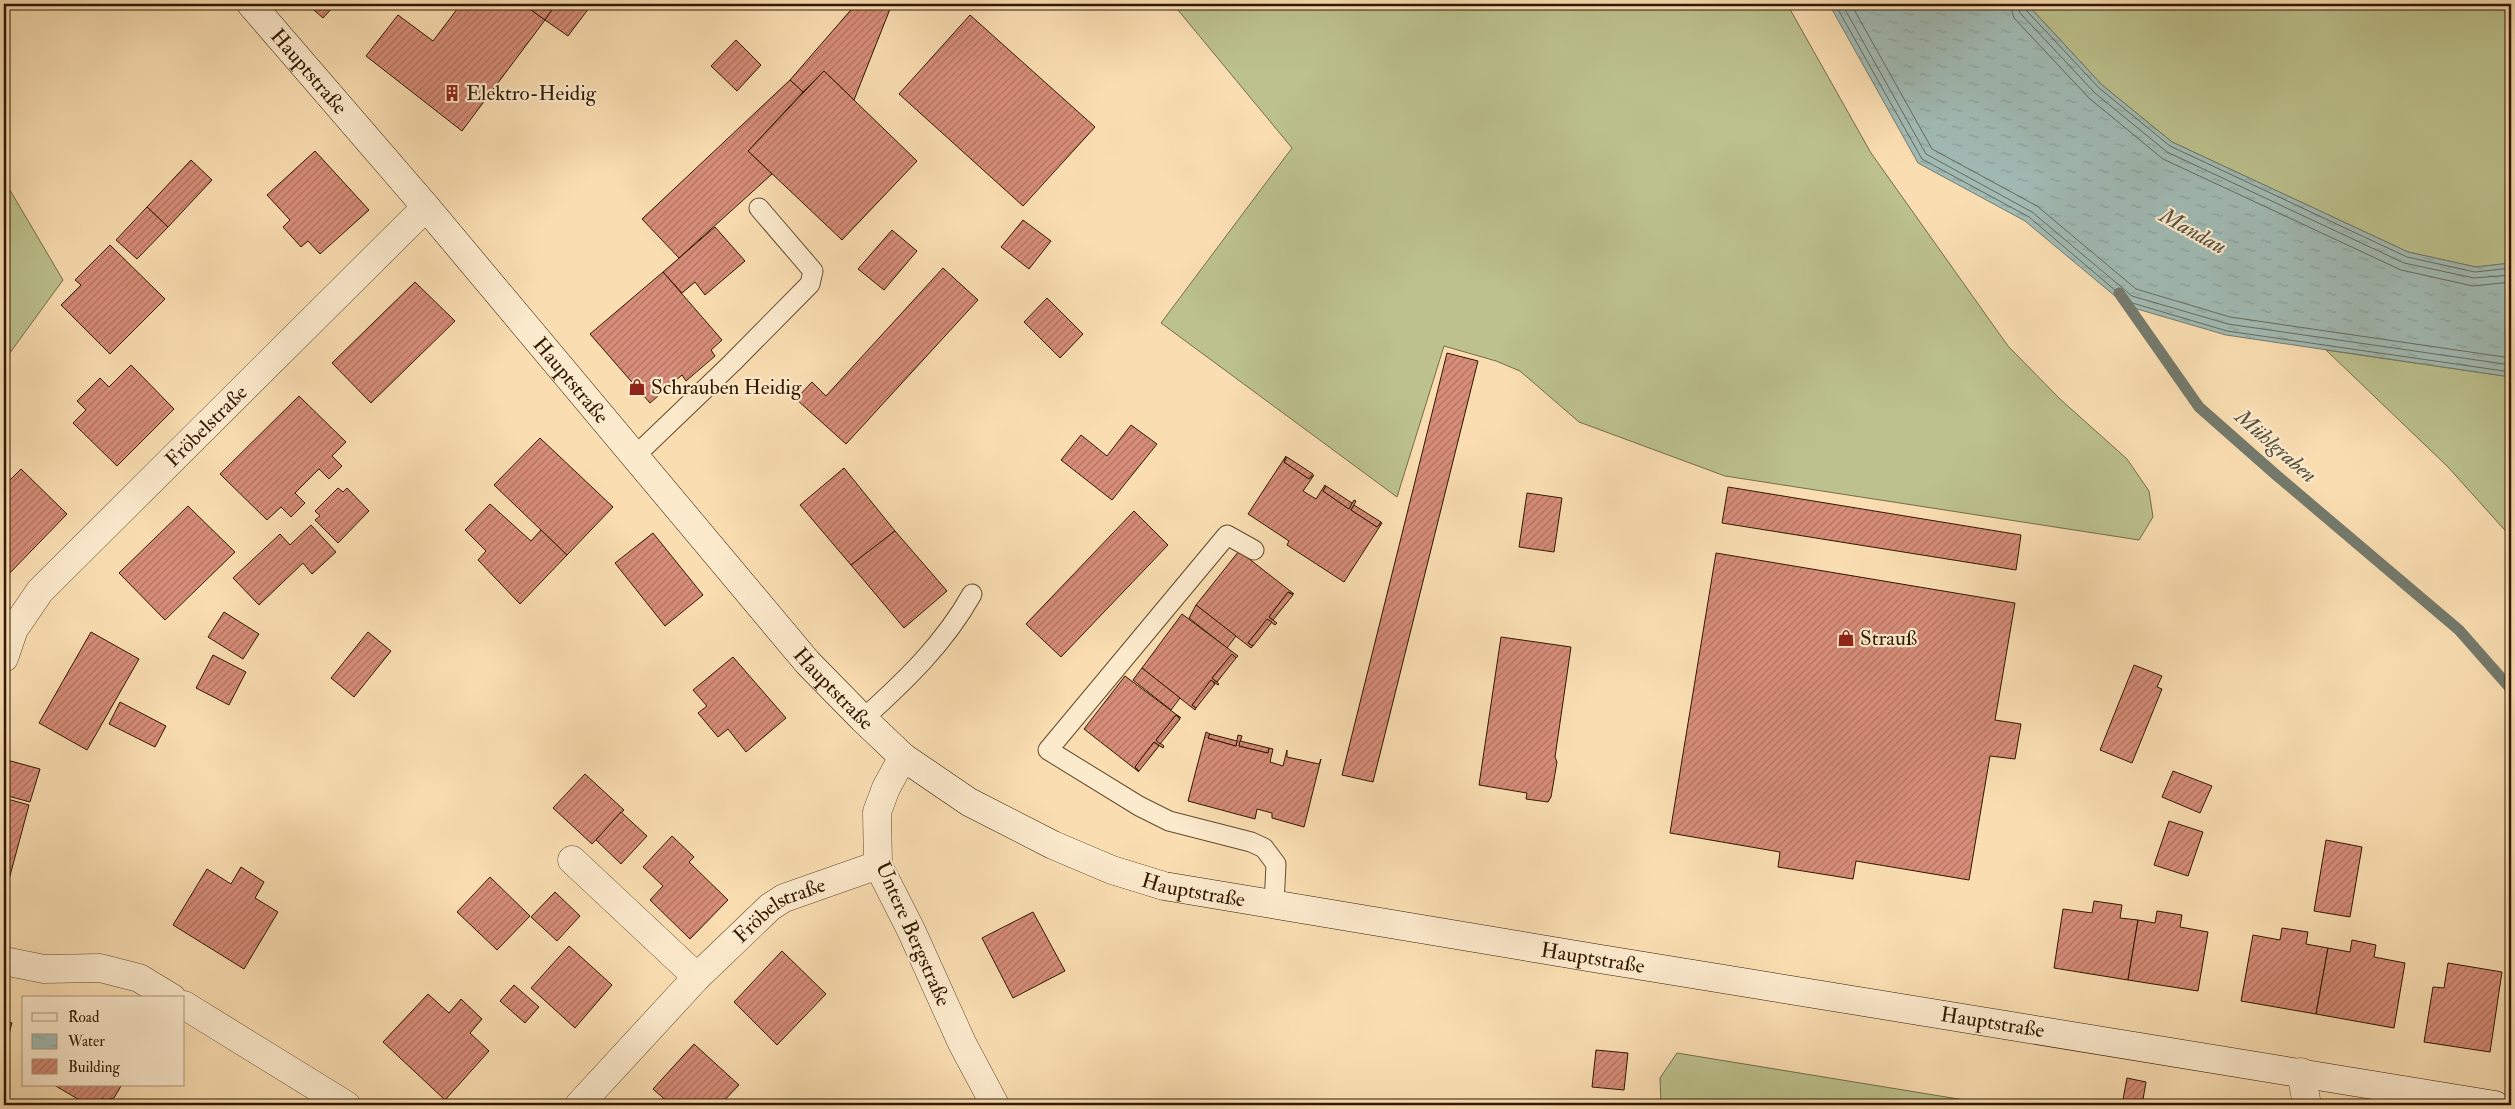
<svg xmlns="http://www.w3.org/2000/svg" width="2515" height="1109" viewBox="0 0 2515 1109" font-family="'IM FELL Double Pica',serif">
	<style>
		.grass { fill: #bcc18d; stroke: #766c46 }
		.water { fill: url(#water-ripples); stroke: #747a6d }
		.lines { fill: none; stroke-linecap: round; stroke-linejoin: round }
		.shore { stroke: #686a5a; stroke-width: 1 }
		.stream { stroke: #747a6d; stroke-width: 11 }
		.building { fill: url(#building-hatch); stroke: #301800 }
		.lane-casing { stroke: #624a2c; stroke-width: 21 }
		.street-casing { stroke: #624a2c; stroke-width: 29 }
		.secondary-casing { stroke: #301800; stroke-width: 29 }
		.lane { stroke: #fceacd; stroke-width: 19 }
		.street { stroke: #fceacd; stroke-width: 28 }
		.secondary { stroke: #fceacd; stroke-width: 28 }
		.labels { text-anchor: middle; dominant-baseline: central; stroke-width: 4.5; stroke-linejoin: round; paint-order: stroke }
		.street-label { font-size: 21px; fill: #301800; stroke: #fceacd }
		.poi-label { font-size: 21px; fill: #301800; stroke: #fceacd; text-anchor: start }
		.water-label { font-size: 22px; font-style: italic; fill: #58513f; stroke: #fceacd }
	</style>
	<defs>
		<pattern id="water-ripples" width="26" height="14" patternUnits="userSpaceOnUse" patternTransform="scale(1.25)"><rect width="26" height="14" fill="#a1bbb5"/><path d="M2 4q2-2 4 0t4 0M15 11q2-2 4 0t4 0" fill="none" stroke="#8ba09a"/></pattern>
		<pattern id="building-hatch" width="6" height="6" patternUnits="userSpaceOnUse" patternTransform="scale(1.25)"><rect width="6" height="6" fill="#d78d79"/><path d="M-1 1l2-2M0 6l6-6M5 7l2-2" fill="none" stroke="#af7261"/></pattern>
	</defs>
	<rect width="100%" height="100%" fill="#fadeb2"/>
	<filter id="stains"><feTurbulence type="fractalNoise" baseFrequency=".004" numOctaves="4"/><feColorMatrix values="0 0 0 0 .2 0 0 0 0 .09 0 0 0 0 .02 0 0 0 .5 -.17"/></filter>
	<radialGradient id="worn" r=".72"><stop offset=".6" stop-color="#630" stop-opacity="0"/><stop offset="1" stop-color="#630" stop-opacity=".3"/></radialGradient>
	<g class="grass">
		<polygon points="1173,4 1787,4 1871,153 2008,346 2060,399 2127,459 2149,491 2153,517 2139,540 1725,476 1579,422 1520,371 1496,361 1444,346 1397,497 1161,323 1292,148"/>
		<polygon points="2027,4 2511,4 2511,263 2476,267 2408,252 2172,142 2102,85"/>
		<polygon points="4,180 63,280 4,361"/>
		<polygon points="2326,350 2511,377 2511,537 2448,467"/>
		<polygon points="1677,1053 1995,1105 1661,1105 1660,1078"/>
	</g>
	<polygon class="water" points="1829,4 2027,4 2102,85 2172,142 2408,252 2476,267 2511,263 2511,377 2226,335 2127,306 2025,221 1918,163"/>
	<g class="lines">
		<g class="shore">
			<polyline points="1835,4 1922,159 2029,217 2129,302 2227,331 2511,372"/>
			<polyline points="1842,4 1926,154 2032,212 2132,296 2228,324 2511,365"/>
			<polyline points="1851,4 1932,149 2037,206 2136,289 2230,317 2511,358"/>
			<polyline points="2010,4 2014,18 2089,98 2163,159 2401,270 2473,286 2511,282"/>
			<polyline points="2017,4 2020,13 2095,93 2167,152 2404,263 2474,278 2511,275"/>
			<polyline points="2024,4 2025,9 2099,88 2170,146 2407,257 2475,272 2511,268"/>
		</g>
		<polyline class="stream" points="2119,293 2199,407 2275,474 2459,630 2511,689"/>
	</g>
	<g class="building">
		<polygon points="307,4 336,4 323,18"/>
		<polygon points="461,4 523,4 545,20 462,131 366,56 398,15 433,41"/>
		<polygon points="523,4 556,4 545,20"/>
		<polygon points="556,4 592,4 568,36 545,20"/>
		<polygon points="856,4 892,4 854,100 824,71 803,92 790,80"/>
		<polygon points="970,15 1095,127 1023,206 899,94"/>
		<polygon points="736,40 761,65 737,91 711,66"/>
		<polygon points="824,71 917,161 842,240 748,151"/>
		<polygon points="790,80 803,92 748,151 772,174 679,258 642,219"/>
		<polygon points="315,151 369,210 320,254 308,241 301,247 283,227 290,220 267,195"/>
		<polygon points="191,160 212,180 168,227 147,207"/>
		<polygon points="147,207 168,227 137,259 116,240"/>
		<polygon points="1023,220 1051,241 1029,269 1001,247"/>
		<polygon points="715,227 745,261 705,295 695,282 682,293 663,272"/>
		<polygon points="892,230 917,251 884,290 858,269"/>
		<polygon points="110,245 165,299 110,354 61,305 81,285 75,280"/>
		<polygon points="943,268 978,300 846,444 796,399 812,382 826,396"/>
		<polygon points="663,272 722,340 711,350 715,356 686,381 682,375 650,403 590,334"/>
		<polygon points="415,282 455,321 371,403 332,363"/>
		<polygon points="1047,298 1083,334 1060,358 1024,322"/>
		<polygon points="1447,353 1478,361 1373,782 1342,775"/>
		<polygon points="131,365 174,409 117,466 73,423 86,410 77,401 100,378 109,387"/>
		<polygon points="299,396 346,442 332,456 342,466 329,479 319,469 295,493 305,503 291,517 281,507 267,520 220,474"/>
		<polygon points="1131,425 1157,444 1112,500 1061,460 1081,435 1107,456"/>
		<polygon points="540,438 613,507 567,555 494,485"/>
		<polygon points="1286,456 1284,462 1309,479 1314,475 1303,491 1316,499 1325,485 1326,486 1323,491 1349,509 1354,500 1356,501 1351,510 1377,527 1381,522 1382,523 1344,582 1287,545 1289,541 1248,514"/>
		<polygon points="1287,457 1313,474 1309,479 1284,462"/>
		<polygon points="844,468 895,531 851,565 800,505"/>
		<polygon points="21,469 67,514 4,579 4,486"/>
		<polygon points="1326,486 1352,503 1349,509 1323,491"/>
		<polygon points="1728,487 2021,535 2016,570 1722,523"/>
		<polygon points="338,488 343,492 347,488 369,511 338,543 315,520 320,516 315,511"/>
		<polygon points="1527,493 1562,498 1554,552 1519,547"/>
		<polygon points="490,504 531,541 541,530 567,555 520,604 478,560 486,551 465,530"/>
		<polygon points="1354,505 1381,522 1377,527 1351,510"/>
		<polygon points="188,506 235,552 165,620 119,573"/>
		<polygon points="1134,511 1168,545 1061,657 1026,624"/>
		<polygon points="311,525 336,552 312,574 303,563 259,605 233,578 280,534 290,545"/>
		<polygon points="895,531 947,591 904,628 851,565"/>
		<polygon points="653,533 703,595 665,626 615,563"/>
		<polygon points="1239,551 1294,594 1288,592 1269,617 1277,623 1275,625 1267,619 1248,643 1253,646 1251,648 1196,605"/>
		<polygon points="1716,553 2015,603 1995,720 2021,724 2015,759 1990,756 1969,880 1856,861 1853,879 1778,867 1780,852 1670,833"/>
		<polygon points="1288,592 1293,595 1273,620 1269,617"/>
		<polygon points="1196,605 1236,636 1227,648 1189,618"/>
		<polygon points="224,612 259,634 243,659 208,637"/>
		<polygon points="1182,614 1238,656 1236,658 1232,654 1212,678 1219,684 1218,685 1211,680 1192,705 1196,708 1195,710 1142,668"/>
		<polygon points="1267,619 1272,622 1253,646 1248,643"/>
		<polygon points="91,632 139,659 87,750 39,723"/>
		<polygon points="368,632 391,651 354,697 331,678"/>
		<polygon points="1501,637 1571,647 1555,757 1557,762 1551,797 1548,802 1526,799 1527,793 1479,785"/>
		<polygon points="1232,654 1236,658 1217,682 1212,678"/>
		<polygon points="213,655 246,672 229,705 196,688"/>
		<polygon points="733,657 786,718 746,752 728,729 718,737 698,713 707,706 693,690"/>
		<polygon points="2134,665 2162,676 2157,687 2162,689 2132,763 2100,750"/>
		<polygon points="1142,668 1180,698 1171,710 1133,680"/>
		<polygon points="1125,676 1181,718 1176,715 1156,740 1164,746 1163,748 1154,742 1135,767 1139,772 1084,729"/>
		<polygon points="1211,680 1215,684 1196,708 1192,705"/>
		<polygon points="120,702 166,726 155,747 109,724"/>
		<polygon points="1176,715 1180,719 1160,744 1156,740"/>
		<polygon points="1206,732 1210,734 1208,738 1236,746 1238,735 1242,736 1239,746 1268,753 1269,748 1273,749 1270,762 1283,766 1287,750 1287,757 1319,764 1321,759 1304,827 1272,818 1272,813 1257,809 1255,819 1188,801"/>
		<polygon points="1210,734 1237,741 1236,746 1208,738"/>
		<polygon points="1240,741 1269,748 1268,753 1239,746"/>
		<polygon points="1154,742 1159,746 1139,771 1135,767"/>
		<polygon points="7,760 40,769 30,802 4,795 4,769"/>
		<polygon points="2173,771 2212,786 2200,813 2162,797"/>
		<polygon points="585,774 624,810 592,844 553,808"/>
		<polygon points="4,798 29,805 4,898"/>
		<polygon points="621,812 647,836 621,864 596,840"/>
		<polygon points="2169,821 2203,832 2188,876 2154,865"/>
		<polygon points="672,836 694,857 689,862 728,900 690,939 650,900 663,886 643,867"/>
		<polygon points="2326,840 2362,847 2350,917 2314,911"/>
		<polygon points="241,867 264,882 255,898 278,912 244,969 173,925 207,869 231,884"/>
		<polygon points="490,877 530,916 497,950 457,912"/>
		<polygon points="555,892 580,916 557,941 531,917"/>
		<polygon points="2094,901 2122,905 2120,918 2138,920 2128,980 2054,968 2063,909 2092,913"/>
		<polygon points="2157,911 2182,915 2180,927 2208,932 2198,991 2128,980 2138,920 2155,923"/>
		<polygon points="1033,912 1065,971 1013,998 982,938"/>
		<polygon points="2282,928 2308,932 2306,944 2328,948 2316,1014 2241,1001 2253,935 2280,940"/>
		<polygon points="2352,940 2376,945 2374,957 2405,963 2394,1028 2316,1014 2328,948 2350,952"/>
		<polygon points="569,946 612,985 575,1028 531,988"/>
		<polygon points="782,951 826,994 777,1045 734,1002"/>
		<polygon points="2448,963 2502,972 2490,1052 2424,1042 2433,987 2444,988"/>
		<polygon points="514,985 539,1007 525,1023 500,1001"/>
		<polygon points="428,994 449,1013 461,999 482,1019 470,1033 489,1051 445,1100 383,1042"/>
		<polygon points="4,1020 12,1023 4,1051"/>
		<polygon points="694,1044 739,1085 720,1105 671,1105 653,1089"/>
		<polygon points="1596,1050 1628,1053 1624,1090 1592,1087"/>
		<polygon points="2127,1078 2146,1082 2142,1105 2122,1105"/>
		<polygon points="54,1085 121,1085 121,1086 114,1098 106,1100 102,1098 97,1105 88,1105"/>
	</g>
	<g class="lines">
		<g class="lane-casing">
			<g id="lane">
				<polyline points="634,457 732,363 810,284 813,271 759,208"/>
				<polyline points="1254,550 1227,535 1048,750 1139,806 1169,821 1251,842 1264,848 1276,864 1274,905"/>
				<path d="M863,719C905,681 944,644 972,594"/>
			</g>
		</g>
		<g class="street-casing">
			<g id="street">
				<path id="s1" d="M4,658L14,629L40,591L426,207"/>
				<polyline points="903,757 886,788 877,812 878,865 911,930 962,1043 995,1105"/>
				<polyline points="572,860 697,977"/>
				<polyline points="4,961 44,969 100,968 139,978 172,998"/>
				<polyline points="184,1005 346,1105"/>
				<polyline points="2301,1072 2307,1105"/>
				<path id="s2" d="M579,1105L697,977L770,907L784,898L878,865"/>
			</g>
		</g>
		<g class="secondary-casing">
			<g id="secondary">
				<path id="s3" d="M251,4L426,207L808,663L863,719L903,757L969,802L1053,845L1112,870L1164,886C1607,963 2051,1029 2495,1105"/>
			</g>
		</g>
		<use href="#lane" class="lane"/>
		<use href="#street" class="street"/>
		<use href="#secondary" class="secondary"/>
	</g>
	<defs>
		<g id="building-bare" transform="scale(1.35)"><path d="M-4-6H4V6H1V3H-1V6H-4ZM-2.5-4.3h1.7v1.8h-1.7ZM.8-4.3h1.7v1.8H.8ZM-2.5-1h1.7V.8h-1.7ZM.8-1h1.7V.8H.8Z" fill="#8f2418" stroke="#fceacd" stroke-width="2.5" paint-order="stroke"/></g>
		<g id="shop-bare" transform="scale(1.35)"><path d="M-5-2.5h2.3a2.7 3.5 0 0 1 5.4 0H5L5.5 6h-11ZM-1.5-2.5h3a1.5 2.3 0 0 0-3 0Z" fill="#8f2418" stroke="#fceacd" stroke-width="2.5" paint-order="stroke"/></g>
	</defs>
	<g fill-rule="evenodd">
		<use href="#building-bare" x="452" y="93"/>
		<use href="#shop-bare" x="637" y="387"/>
		<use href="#shop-bare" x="1846" y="638"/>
	</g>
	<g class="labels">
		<g class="street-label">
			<text stroke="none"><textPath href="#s3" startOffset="89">Hauptstraße</textPath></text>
			<text stroke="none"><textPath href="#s3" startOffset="494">Hauptstraße</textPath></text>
			<text stroke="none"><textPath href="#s1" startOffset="311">Fröbelstraße</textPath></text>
			<text stroke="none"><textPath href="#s3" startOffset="899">Hauptstraße</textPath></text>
			<text stroke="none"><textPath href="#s3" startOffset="1319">Hauptstraße</textPath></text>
			<text stroke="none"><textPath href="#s2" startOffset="282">Fröbelstraße</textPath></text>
			<text transform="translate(913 934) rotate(66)">Untere Bergstraße</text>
			<text stroke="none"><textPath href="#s3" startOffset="1724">Hauptstraße</textPath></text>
			<text stroke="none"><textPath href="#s3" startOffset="2129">Hauptstraße</textPath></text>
		</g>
		<g class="poi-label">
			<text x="466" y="93">Elektro-Heidig</text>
			<text x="651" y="387">Schrauben Heidig</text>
			<text x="1860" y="638">Strauß</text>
		</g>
		<g class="water-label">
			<text transform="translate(2193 231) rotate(29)">Mandau</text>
			<text transform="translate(2276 446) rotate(41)">Mühlgraben</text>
		</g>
	</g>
	<rect width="2515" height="1109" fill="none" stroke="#fadeb2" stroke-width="20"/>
	<rect x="5" y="5" width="2505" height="1099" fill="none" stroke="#301800" stroke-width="2.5"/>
	<rect x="10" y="10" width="2495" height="1089" fill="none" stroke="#301800"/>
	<rect x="22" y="996" width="162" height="90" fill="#fceacd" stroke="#aa967b"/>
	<rect x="32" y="1013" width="25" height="8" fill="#fceacd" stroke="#aa967b"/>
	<text x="68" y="1022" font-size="15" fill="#301800">Road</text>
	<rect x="32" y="1034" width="25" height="15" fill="url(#water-ripples)" stroke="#aa967b"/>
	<text x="68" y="1046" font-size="15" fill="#301800">Water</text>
	<rect x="32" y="1059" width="25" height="15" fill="url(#building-hatch)" stroke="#aa967b"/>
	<text x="68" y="1072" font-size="15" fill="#301800">Building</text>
	<rect width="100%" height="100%" filter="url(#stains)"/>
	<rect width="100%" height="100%" fill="url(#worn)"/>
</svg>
